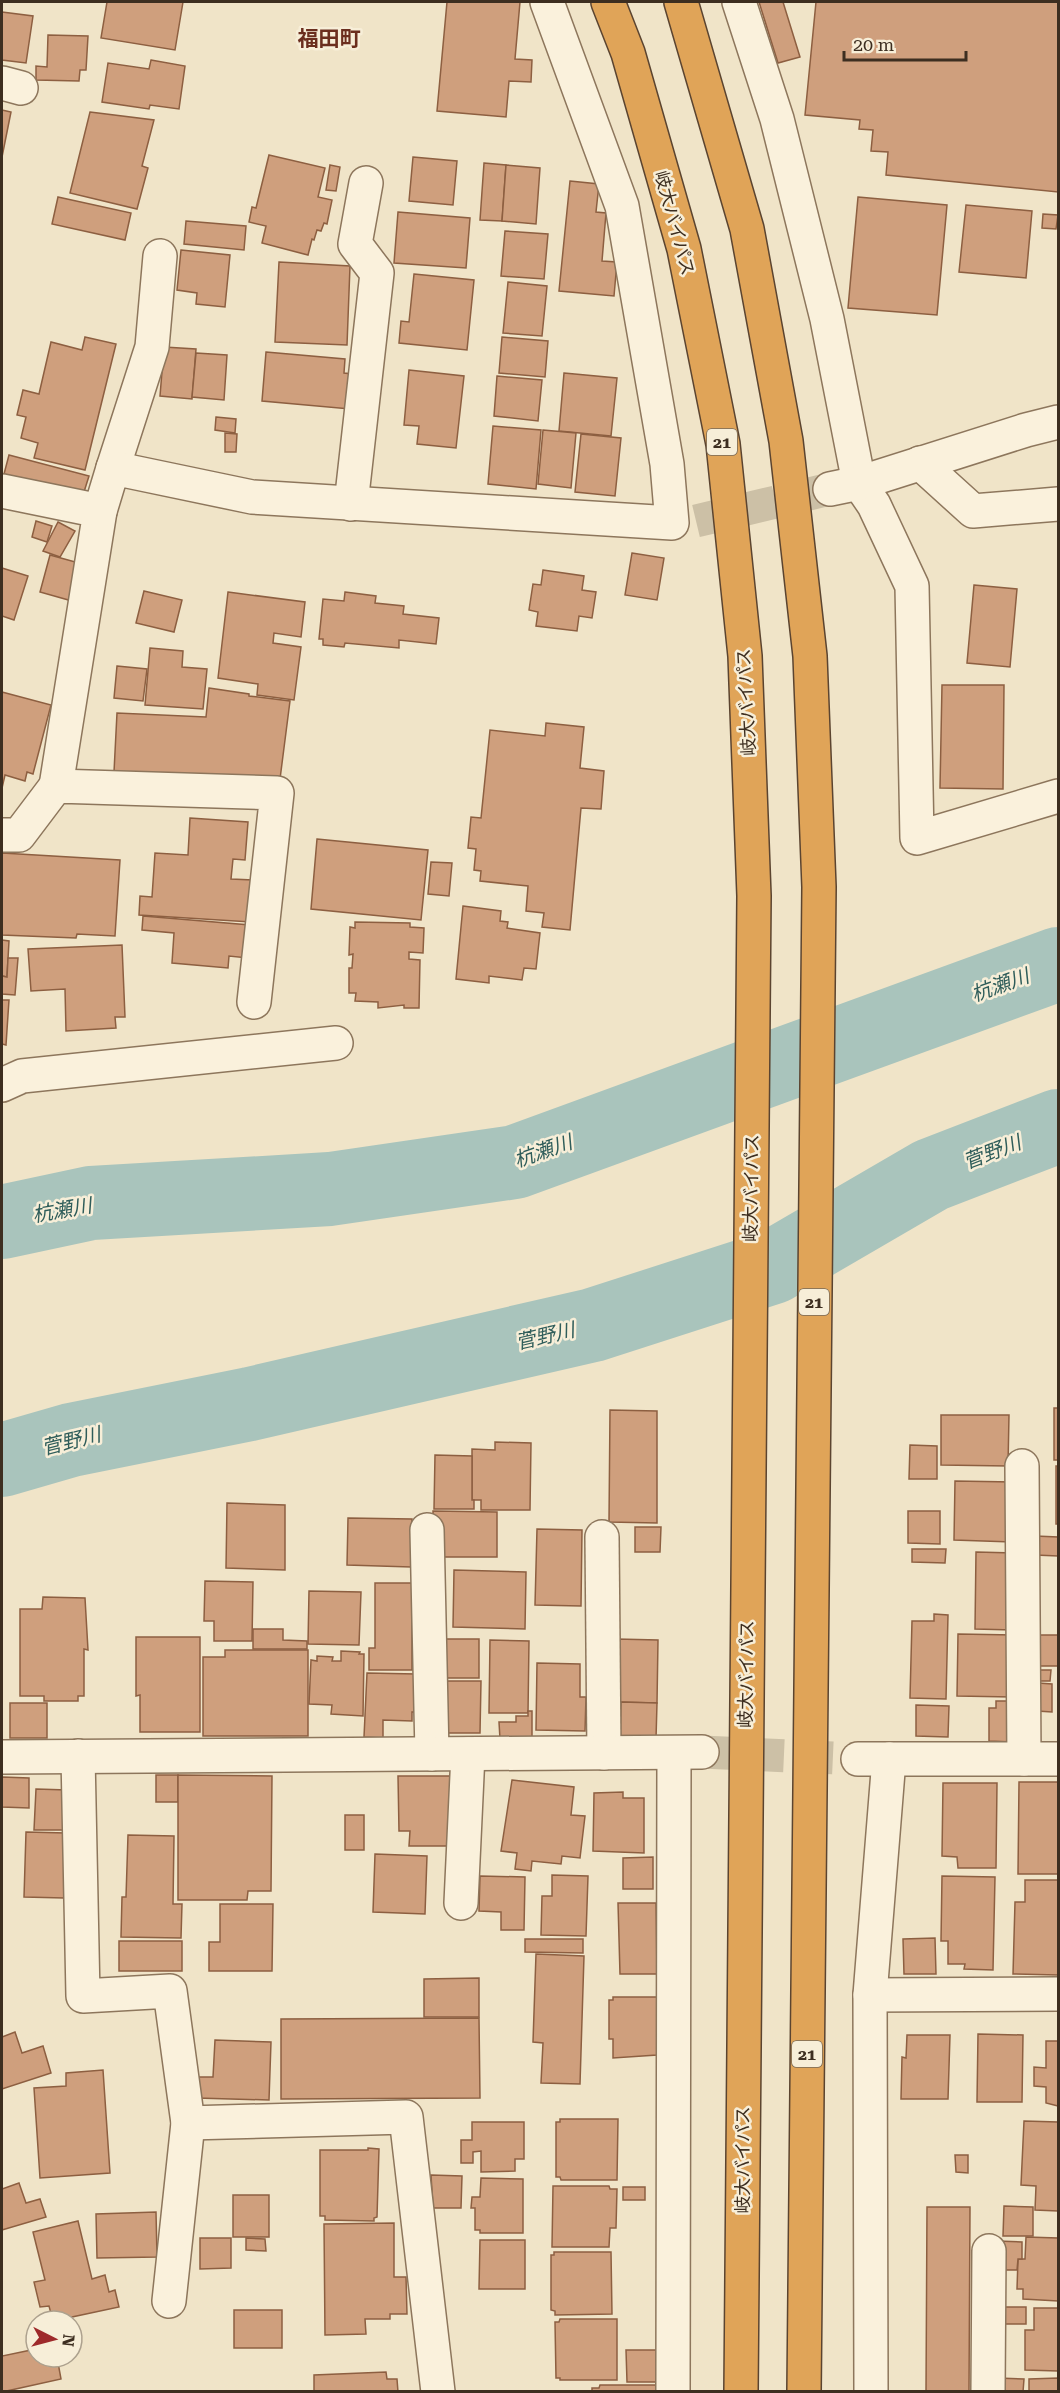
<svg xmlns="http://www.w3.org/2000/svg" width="1060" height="2393" viewBox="0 0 1060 2393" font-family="'Roboto Serif','Noto Sans JP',serif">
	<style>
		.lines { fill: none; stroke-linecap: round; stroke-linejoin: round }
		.river { stroke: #a9c4bc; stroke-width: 74 }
		.building { fill: #cf9f7d; stroke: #8d5f41; stroke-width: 1.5 }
		.minor-tunnel { stroke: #ccc0a6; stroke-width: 33; stroke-dasharray: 33 16; stroke-linecap: butt }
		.minor-casing { stroke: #8d765c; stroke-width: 36 }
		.highway-casing { stroke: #5b4430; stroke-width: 36 }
		.minor { stroke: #faf1dc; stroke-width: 33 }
		.highway { stroke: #e0a458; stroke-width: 33 }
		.labels { text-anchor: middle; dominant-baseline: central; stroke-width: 5; stroke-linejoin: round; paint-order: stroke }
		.shield { fill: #f7eed8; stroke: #756857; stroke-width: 1.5 }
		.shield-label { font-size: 16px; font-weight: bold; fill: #3d2e20 }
		.street-label { font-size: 18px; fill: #3d2e20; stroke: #f7eed8 }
		.water-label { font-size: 20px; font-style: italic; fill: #2f5d5a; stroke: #f7eed8 }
		.quarter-label { font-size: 21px; font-weight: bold; fill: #6b2e1e; stroke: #f7eed8 }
	</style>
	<rect width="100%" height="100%" fill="#f0e4c8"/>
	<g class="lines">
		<g class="river">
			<polyline points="2,1222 91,1203 330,1189 515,1162 1058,964"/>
			<polyline points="2,1460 71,1440 250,1404 593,1325 773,1267 931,1175 1058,1126"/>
		</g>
	</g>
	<g class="building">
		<polygon points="107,2 183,2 175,50 101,38"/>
		<polygon points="447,2 520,2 515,59 532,60 531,82 509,81 506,117 437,111"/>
		<polygon points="759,2 783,2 800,57 778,63"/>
		<polygon points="816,2 1058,2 1058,192 886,175 888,152 871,151 873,130 859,129 860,120 805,115"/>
		<polygon points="2,12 33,16 26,63 2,60"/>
		<polygon points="48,35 88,36 86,70 80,70 79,81 36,80 36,66 47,67"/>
		<polygon points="151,60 185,66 179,109 150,105 149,109 102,102 108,63 149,69"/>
		<polygon points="2,110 11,112 2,157"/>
		<polygon points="90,112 154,120 142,166 148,168 137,209 70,193"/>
		<polygon points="269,155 325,168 318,197 332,200 327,224 324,223 321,231 317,230 314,240 312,239 308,255 262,243 266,226 249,222 252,207 256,208"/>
		<polygon points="413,157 457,161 453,205 409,201"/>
		<polygon points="484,163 506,165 502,221 480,220"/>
		<polygon points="330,165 340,167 336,191 326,190"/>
		<polygon points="506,165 540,168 536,224 502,221"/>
		<polygon points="570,181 599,184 596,212 606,213 602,261 617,262 614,296 559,291"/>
		<polygon points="58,197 131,213 125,240 52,224"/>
		<polygon points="858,197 947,205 937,315 848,308"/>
		<polygon points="966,205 1032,211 1026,278 959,272"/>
		<polygon points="398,212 470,218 466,268 394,263"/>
		<polygon points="1043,214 1058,215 1056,229 1042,228"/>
		<polygon points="186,221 246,226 244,250 184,244"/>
		<polygon points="505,231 548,234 544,279 501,276"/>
		<polygon points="181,250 230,255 225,307 196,304 197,293 177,290"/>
		<polygon points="279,262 350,266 347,345 275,342"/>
		<polygon points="414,274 474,280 467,350 399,343 401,321 409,322"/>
		<polygon points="508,282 547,286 542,336 503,333"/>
		<polygon points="85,337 116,344 85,470 34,458 38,443 21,438 26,417 17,415 23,390 39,394 51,342 82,350"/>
		<polygon points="502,337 548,341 545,377 499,373"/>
		<polygon points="164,347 196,349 192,399 160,396"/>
		<polygon points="266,352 345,359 344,373 353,374 350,409 262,401"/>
		<polygon points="196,353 227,355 224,400 192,397"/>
		<polygon points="409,370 464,376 456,448 417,444 419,426 404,425"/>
		<polygon points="564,373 617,378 611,436 559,431"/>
		<polygon points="497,376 542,380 538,421 494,416"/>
		<polygon points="216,417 236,419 235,433 215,430"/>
		<polygon points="493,426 541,430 536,489 488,484"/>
		<polygon points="543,430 576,433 571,488 538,484"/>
		<polygon points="225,433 237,434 236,452 225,452"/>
		<polygon points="581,434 621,438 615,496 575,492"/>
		<polygon points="9,455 89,476 83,495 4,474"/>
		<polygon points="36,521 52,526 47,542 32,537"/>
		<polygon points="58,522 75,531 60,557 43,551"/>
		<polygon points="632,553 664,558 657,600 625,595"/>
		<polygon points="50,555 79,563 72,601 40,592"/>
		<polygon points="2,568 28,576 14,620 2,616"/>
		<polygon points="543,570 584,576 582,590 596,592 592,618 579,616 577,631 536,626 538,612 529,610 533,584 541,585"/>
		<polygon points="974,585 1017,589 1010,667 967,663"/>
		<polygon points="144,591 182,600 174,632 136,623"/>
		<polygon points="228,592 305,602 301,637 274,633 273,643 301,647 294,700 257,695 258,684 218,678"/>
		<polygon points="345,592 376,596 375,603 404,606 403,614 439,618 436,644 399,640 399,648 345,643 344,647 323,645 323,639 319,639 323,599 344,601"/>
		<polygon points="150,648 183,651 182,667 207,669 203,709 145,705"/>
		<polygon points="117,666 147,669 143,701 114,698"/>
		<polygon points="942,685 1004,685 1003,789 940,788"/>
		<polygon points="209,688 249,694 249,696 290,701 280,779 114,772 117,713 206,717"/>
		<polygon points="2,692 51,705 33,774 27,772 25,781 5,775 2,788"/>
		<polygon points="546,723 584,727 580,768 604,771 601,809 581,808 570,930 542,927 544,913 526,911 528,886 480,881 481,871 474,870 476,849 468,848 471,817 481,818 490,730 545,736"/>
		<polygon points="190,818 248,822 245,860 233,859 231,879 253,880 251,922 139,915 140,896 152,897 155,853 188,855"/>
		<polygon points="317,839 428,850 421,920 311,909"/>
		<polygon points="2,853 120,860 115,936 77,934 76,938 2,935"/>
		<polygon points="431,862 452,863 449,896 428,894"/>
		<polygon points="463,906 501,911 500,921 508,922 507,928 540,933 536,969 524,968 522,980 489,976 489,983 456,979"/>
		<polygon points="143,916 250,925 248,958 229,956 228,968 172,963 174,933 142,930"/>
		<polygon points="355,922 410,923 410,927 424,928 423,953 409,952 409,959 420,960 419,1008 404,1008 404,1005 378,1008 378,1002 355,1001 356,993 349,993 349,968 352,968 353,954 349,955 350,927 355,928"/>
		<polygon points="2,940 9,941 7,977 2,976"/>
		<polygon points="122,945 125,1017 115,1017 116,1028 66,1031 65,989 31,991 28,949"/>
		<polygon points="8,958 18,958 15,995 2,994 2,976 7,977"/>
		<polygon points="2,1000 9,1000 6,1045 2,1044"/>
		<rect x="1054" y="1408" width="4" height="52"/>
		<polygon points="610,1410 657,1411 657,1523 609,1522"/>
		<polygon points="941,1415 1009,1415 1008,1466 941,1465"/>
		<polygon points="495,1442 531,1443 530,1510 481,1510 481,1500 472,1500 472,1449 495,1450"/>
		<polygon points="910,1445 937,1446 937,1479 909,1479"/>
		<polygon points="435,1455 472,1456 472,1500 474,1500 474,1509 434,1509"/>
		<rect x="1056" y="1466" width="2" height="58"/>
		<polygon points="955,1481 1013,1482 1012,1542 954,1540"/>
		<polygon points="227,1503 285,1505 285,1570 226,1568"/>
		<polygon points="433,1511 497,1512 497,1557 433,1557"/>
		<polygon points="908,1511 940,1511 940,1544 908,1543"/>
		<polygon points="348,1518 412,1519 411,1567 347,1565"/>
		<polygon points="635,1527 661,1527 660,1552 635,1552"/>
		<polygon points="537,1529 582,1530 581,1606 535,1605"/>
		<polygon points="1035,1536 1058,1537 1058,1556 1035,1555"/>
		<polygon points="912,1549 946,1549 945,1563 912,1562"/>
		<polygon points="976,1552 1014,1553 1013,1630 975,1629"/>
		<polygon points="454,1570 526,1572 525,1629 453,1627"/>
		<polygon points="205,1581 253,1582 252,1641 214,1641 214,1621 204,1621"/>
		<polygon points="375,1583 412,1583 412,1670 369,1670 369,1648 375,1648"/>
		<polygon points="309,1591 361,1592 359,1645 308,1644"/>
		<polygon points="43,1597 85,1598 88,1650 84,1649 84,1696 78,1696 78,1701 44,1701 44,1696 20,1696 20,1609 42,1609"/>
		<polygon points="934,1614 948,1615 946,1699 910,1698 912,1621 934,1621"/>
		<polygon points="253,1629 283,1629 283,1640 307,1641 307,1649 253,1649"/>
		<polygon points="958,1634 1014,1635 1012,1697 957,1696"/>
		<rect x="1037" y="1635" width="21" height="31"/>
		<polygon points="136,1637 200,1637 200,1732 140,1732 140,1695 136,1696"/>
		<rect x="439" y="1639" width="40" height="39"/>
		<polygon points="616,1639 658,1640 657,1703 615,1702"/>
		<polygon points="490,1640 529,1641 528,1713 489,1713"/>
		<polygon points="225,1650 308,1650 308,1736 203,1736 203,1657 225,1657"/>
		<polygon points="341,1651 360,1652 359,1654 364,1654 363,1716 331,1714 332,1705 309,1704 311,1660 317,1661 317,1656 333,1657 332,1661 341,1661"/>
		<polygon points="537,1663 580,1664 580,1697 586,1697 585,1731 536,1730"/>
		<polygon points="1037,1670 1051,1670 1050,1681 1037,1681"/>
		<polygon points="367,1673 416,1674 417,1712 412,1712 412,1721 383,1720 383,1738 364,1737"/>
		<polygon points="444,1681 481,1681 480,1733 443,1733"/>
		<polygon points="1038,1683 1052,1684 1052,1712 1037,1711"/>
		<polygon points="996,1701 1014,1701 1013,1742 989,1741 989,1708 996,1708"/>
		<polygon points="621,1702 657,1703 656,1739 620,1739"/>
		<rect x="10" y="1703" width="37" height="35"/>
		<polygon points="916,1705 949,1706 948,1737 916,1736"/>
		<polygon points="528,1711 532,1711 532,1739 500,1739 499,1722 516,1722 516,1716 528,1716"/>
		<rect x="156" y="1775" width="22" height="27"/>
		<polygon points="178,1775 272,1776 271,1891 248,1891 247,1900 178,1900"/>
		<polygon points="398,1776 452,1776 457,1846 409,1846 410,1831 399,1831"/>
		<polygon points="2,1777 29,1778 29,1808 2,1807"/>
		<polygon points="512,1780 574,1787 571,1815 585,1816 580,1858 562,1856 561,1864 532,1861 531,1871 515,1869 517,1853 501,1851"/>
		<polygon points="1019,1782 1058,1782 1058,1874 1018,1874"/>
		<polygon points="943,1783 997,1783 996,1868 958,1868 957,1857 942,1856"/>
		<polygon points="36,1789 67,1790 65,1830 34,1830"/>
		<polygon points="623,1792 623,1798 644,1798 644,1853 593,1851 594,1793"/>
		<rect x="345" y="1815" width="19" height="35"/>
		<polygon points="26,1832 66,1833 64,1898 24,1897"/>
		<polygon points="128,1835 174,1836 173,1904 182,1904 181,1938 121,1937 122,1897 126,1897"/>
		<polygon points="375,1854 427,1856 425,1914 373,1912"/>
		<polygon points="653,1857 653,1889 623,1889 623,1858"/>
		<polygon points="552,1875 588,1876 586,1936 541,1935 542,1896 552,1896"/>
		<polygon points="480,1876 525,1877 524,1930 501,1930 501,1912 479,1911"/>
		<polygon points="942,1876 995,1877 993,1970 964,1969 965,1964 948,1964 948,1941 941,1941"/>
		<polygon points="1025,1880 1058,1880 1058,1975 1013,1974 1015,1902 1025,1902"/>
		<polygon points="618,1903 656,1903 657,1974 620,1974"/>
		<polygon points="220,1904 273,1904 272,1971 209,1971 209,1942 220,1942"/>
		<polygon points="935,1938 936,1974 904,1974 903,1939"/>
		<polygon points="525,1939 583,1939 583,1953 525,1952"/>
		<rect x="119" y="1941" width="63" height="30"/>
		<polygon points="536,1954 584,1956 580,2084 541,2083 543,2043 533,2042"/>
		<polygon points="479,1978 479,2017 424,2017 424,1979"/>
		<polygon points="613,1997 657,1997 657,2055 613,2058 613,2039 609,2039 609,2000 613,2000"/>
		<polygon points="479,2018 480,2098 281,2099 281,2019"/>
		<polygon points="15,2032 22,2053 43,2046 51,2073 2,2089 2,2037"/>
		<polygon points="978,2034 1023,2035 1022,2102 977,2102"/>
		<polygon points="907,2035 950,2035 948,2099 901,2099 902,2057 906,2058"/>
		<polygon points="215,2040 271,2042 269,2100 197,2098 198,2077 213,2077"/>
		<polygon points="1046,2041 1058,2041 1058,2106 1046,2103 1046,2087 1034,2086 1034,2067 1046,2068"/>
		<polygon points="103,2070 110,2173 40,2178 34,2088 66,2086 66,2073"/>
		<polygon points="560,2119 618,2119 617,2180 561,2180 560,2177 556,2177 556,2122 560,2122"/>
		<polygon points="1024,2121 1058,2122 1058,2211 1035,2210 1036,2186 1021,2185"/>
		<polygon points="472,2122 524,2122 524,2159 515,2159 515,2171 481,2172 481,2151 473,2152 473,2163 461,2163 461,2140 472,2140"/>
		<polygon points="368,2148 379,2149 377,2217 374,2218 374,2221 325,2220 325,2216 320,2216 320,2150 368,2150"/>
		<polygon points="955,2155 968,2155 968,2173 956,2172"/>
		<polygon points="431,2175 462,2176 461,2208 433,2208"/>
		<polygon points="481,2178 523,2179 523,2233 480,2233 480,2230 475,2230 475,2208 471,2208 472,2197 480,2197"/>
		<polygon points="19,2183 26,2203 40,2199 46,2217 2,2230 2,2189"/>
		<polygon points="553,2186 609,2186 610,2189 617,2189 616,2228 610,2228 609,2247 552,2247"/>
		<rect x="623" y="2187" width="22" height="13"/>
		<rect x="233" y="2195" width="36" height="42"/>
		<polygon points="1004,2206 1033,2207 1033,2236 1003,2236"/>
		<polygon points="927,2207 970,2207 969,2392 926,2392"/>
		<polygon points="156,2212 157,2257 97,2258 96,2214"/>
		<polygon points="78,2221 92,2279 105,2275 109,2292 115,2290 119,2307 53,2321 49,2306 40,2307 34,2282 45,2280 33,2232"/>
		<polygon points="394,2223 394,2277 406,2277 407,2314 390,2314 390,2319 365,2319 366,2334 325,2335 324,2224"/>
		<polygon points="1026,2237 1058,2238 1058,2301 1023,2299 1023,2289 1017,2289 1018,2259 1025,2259"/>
		<polygon points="200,2238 231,2238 231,2268 200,2269"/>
		<polygon points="246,2238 265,2239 266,2251 246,2250"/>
		<polygon points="480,2240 525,2240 525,2289 479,2289"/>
		<polygon points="997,2241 1022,2242 1022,2259 1018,2259 1017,2270 997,2270"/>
		<polygon points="554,2252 611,2252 612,2314 555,2315 555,2311 551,2310 551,2255 554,2255"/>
		<rect x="997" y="2307" width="29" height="17"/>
		<polygon points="1034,2308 1058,2308 1058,2371 1025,2370 1025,2330 1034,2330"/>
		<rect x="234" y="2310" width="48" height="38"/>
		<polygon points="560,2319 617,2319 617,2380 560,2380 560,2378 556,2378 555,2322 559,2322"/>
		<polygon points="36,2349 36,2357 57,2357 61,2379 2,2392 2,2356"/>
		<polygon points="626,2350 657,2350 657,2382 627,2382"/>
		<polygon points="386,2372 387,2379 397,2379 398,2392 314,2392 314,2375"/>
		<polygon points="997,2378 1024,2379 1023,2392 996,2392"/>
		<polygon points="1058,2378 1058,2392 1029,2392 1029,2379"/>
		<polygon points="600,2385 656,2385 656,2392 592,2392 592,2388 599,2388"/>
	</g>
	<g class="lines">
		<g class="minor-tunnel">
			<polyline points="696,521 830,489"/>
			<polyline points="702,1752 858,1759"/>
		</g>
		<g class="minor-casing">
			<g id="minor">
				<polyline points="739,2 777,119 827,319 859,483 874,505 912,586 917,838 1058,796"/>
				<polyline points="2,83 21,88"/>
				<polyline points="920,463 973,511 1058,504"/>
				<polyline points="113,468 152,347 160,256"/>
				<polyline points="830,489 859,483 1026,430 1058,422"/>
				<polyline points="2,491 100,511 56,786"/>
				<polyline points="351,504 377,273 355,244 366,183"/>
				<polyline points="100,511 113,468 252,497 672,523 667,464 622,206 547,2"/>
				<polyline points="2,835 19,835 56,786 277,793 254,1002"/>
				<polyline points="2,1085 22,1076 336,1043"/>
				<polyline points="1022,1466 1024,1759"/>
				<polyline points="427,1530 432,1754"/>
				<polyline points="602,1537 604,1753"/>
				<polyline points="78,1756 83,1996 170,1991 188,2123 169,2301"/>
				<polyline points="2,1757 702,1752"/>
				<polyline points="858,1759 1058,1759"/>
				<polyline points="461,1903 468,1754"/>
				<polyline points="870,1995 1058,1994"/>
				<polyline points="188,2123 406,2117 438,2392"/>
				<polyline points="673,2392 674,1753"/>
				<polyline points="871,2392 870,1995 889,1759"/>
				<polyline points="988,2392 989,2251"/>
			</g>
		</g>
		<g class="highway-casing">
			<g id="highway">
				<polyline points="608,2 628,53 684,249 723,444 745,656 754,896 741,2392"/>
				<polyline points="681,2 747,229 786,441 810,656 819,887 804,2392"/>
			</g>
		</g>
		<use href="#minor" class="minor"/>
		<use href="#highway" class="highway"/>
	</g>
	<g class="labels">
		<g class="shield">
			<rect x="707" y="429" width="30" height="26" rx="4.5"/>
			<rect x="799" y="1289" width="30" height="26" rx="4.5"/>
			<rect x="792" y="2041" width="30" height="26" rx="4.5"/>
		</g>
		<g class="shield-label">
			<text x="722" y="442">21</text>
			<text x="814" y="1302">21</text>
			<text x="807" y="2054">21</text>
		</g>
		<g class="street-label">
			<text transform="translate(675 223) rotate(75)">岐大バイパス</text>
			<text transform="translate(746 702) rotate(-93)">岐大バイパス</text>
			<text transform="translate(751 1188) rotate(-89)">岐大バイパス</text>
			<text transform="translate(746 1674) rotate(-89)">岐大バイパス</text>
			<text transform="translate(742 2160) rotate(-90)">岐大バイパス</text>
		</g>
		<g class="water-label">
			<text transform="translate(1000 985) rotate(-20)">杭瀬川</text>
			<text transform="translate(543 1151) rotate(-19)">杭瀬川</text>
			<text transform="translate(992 1152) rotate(-21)">菅野川</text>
			<text transform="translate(62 1210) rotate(-10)">杭瀬川</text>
			<text transform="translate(545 1336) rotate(-13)">菅野川</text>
			<text transform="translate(71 1441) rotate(-14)">菅野川</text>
		</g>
		<g class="quarter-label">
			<text x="329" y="39">福田町</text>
		</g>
	</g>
	<rect width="1060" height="2393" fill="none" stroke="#3d2e20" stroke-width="6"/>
	<g transform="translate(54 2339) rotate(96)"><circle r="28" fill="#f7eed8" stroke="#ada18e" stroke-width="1.5"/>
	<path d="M0-4.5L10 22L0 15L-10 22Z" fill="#9e2a2b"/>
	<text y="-9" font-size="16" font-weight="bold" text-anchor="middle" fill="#3d2e20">N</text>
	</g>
	<path d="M844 51v9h122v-9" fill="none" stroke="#3d2e20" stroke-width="3"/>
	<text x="853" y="51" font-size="18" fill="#3d2e20" stroke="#f7eed8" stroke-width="4.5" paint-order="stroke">20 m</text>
</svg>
